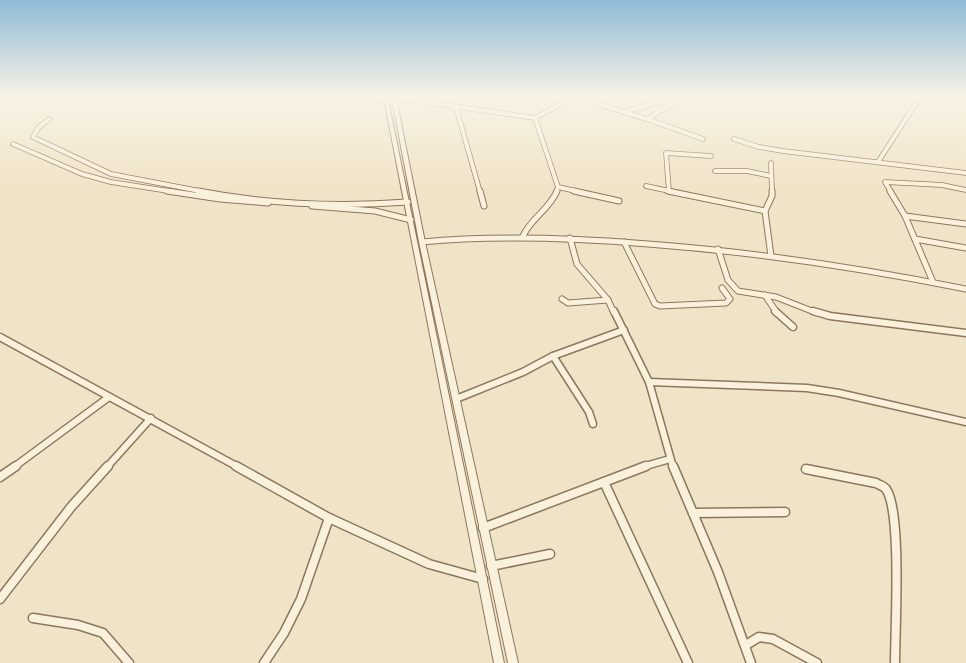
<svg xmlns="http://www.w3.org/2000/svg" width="966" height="663" viewBox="0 0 966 663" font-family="'Noto Serif',serif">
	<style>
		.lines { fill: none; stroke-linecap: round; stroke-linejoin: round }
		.minor-far3-casing { stroke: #8d765c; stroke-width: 5.5 }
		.minor-far2-casing { stroke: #8d765c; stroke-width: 7 }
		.minor-far1-casing { stroke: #8d765c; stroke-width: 9 }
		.minor-casing { stroke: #8d765c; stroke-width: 11 }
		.tertiary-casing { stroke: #8d765c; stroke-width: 2 }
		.minor-far3 { stroke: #faf1dc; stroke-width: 4 }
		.minor-far2 { stroke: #faf1dc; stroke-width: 5 }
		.minor-far1 { stroke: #faf1dc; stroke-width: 6 }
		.minor { stroke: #faf1dc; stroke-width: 8 }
		.tertiary { fill: #faf1dc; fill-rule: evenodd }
	</style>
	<rect width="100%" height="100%" fill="#f0e4c8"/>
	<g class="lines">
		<g class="minor-far3-casing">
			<g id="minor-far3">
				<polyline points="575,97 647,119 683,97"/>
				<polyline points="397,98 535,118 573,97"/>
				<polyline points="456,107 480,192"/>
				<polyline points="624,112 656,103 676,100"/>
				<polyline points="535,118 558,187 556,192"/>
				<polyline points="49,119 38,128 33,137 111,174 205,192"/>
				<polyline points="647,119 703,139"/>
				<polyline points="734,139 759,147 783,151 966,173"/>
				<polyline points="13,144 82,174 111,182 175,192"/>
				<polyline points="878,162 920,97"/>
				<polyline points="771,163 772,192"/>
				<polyline points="715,171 747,171 771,176"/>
				<polyline points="646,186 674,192"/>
				<polyline points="558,187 580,192"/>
				<polyline points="669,191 666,153 711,156"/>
				<polyline points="891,192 885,182 942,185 966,190"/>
			</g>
		</g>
		<g class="minor-far2-casing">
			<g id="minor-far2">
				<polyline points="167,191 220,199 268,203"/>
				<path d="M198,191C266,204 339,207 408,202"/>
				<polyline points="480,191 484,206"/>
				<polyline points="574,191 619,201"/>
				<polyline points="668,191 765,211"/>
				<polyline points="890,191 905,216"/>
				<polyline points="312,206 375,211 411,220"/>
				<path d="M523,236C531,218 549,210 557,191"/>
				<polyline points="570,238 577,264 608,300 614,313"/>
				<polyline points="915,239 966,248"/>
				<path d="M422,242C497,235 573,238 648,244C755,252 861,268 966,289"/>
				<polyline points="624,242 655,304 660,306 726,303 730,299 722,288"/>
				<polyline points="718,249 728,280 738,291 776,297 817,313"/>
				<polyline points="771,256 765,211 772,196 772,191"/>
				<polyline points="933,282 905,216 966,224"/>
				<polyline points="765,295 777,313"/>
				<polyline points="562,299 568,303 608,300"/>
			</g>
		</g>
		<g class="minor-far1-casing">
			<g id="minor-far1">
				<polyline points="614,311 649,382 673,467"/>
				<polyline points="775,311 793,327"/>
				<polyline points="813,311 830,316 966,333"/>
				<polyline points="0,337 238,467"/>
				<polyline points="553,356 589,412 593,424"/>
				<polyline points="649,382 807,388 839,393 966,422"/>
				<polyline points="456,399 523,372 553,356 624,330"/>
				<polyline points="14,467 109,397"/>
				<polyline points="107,467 151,418"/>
				<polyline points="642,467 670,459"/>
			</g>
		</g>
		<g class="minor-casing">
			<g id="minor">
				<polyline points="236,466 329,518 429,564 483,579"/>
				<polyline points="673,466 718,572 751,663"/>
				<path d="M806,469L876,483C879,485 884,486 886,489C902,511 895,631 895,663"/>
				<polyline points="0,477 16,466"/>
				<polyline points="604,482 688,663"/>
				<polyline points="693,513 785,512"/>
				<polyline points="483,528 646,466"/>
				<polyline points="491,566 550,554"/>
				<polyline points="0,599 71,507 108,466"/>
				<polyline points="33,618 78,625 103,633 129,663"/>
				<polyline points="746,645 759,637 773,639 817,663"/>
				<polyline points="264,663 284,633 301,599 329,518"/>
			</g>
		</g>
		<g class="tertiary-casing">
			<path id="tertiary" d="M388,97H395L400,99V102L397,103L425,242L518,663H508L419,242L393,104L389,105L504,663H494L385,104L381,102L383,98ZM392,98L396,100V101L390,103L385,101L386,100Z"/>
		</g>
		<use href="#minor-far3" class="minor-far3"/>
		<use href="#minor-far2" class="minor-far2"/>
		<use href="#minor-far1" class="minor-far1"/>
		<use href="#minor" class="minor"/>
		<use href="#tertiary" class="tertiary"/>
	</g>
	<linearGradient id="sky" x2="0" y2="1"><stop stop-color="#8fbad6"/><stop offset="0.51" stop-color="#f8f3e6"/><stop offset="1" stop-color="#f8f3e6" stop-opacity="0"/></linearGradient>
	<rect width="966" height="190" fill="url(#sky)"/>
</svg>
